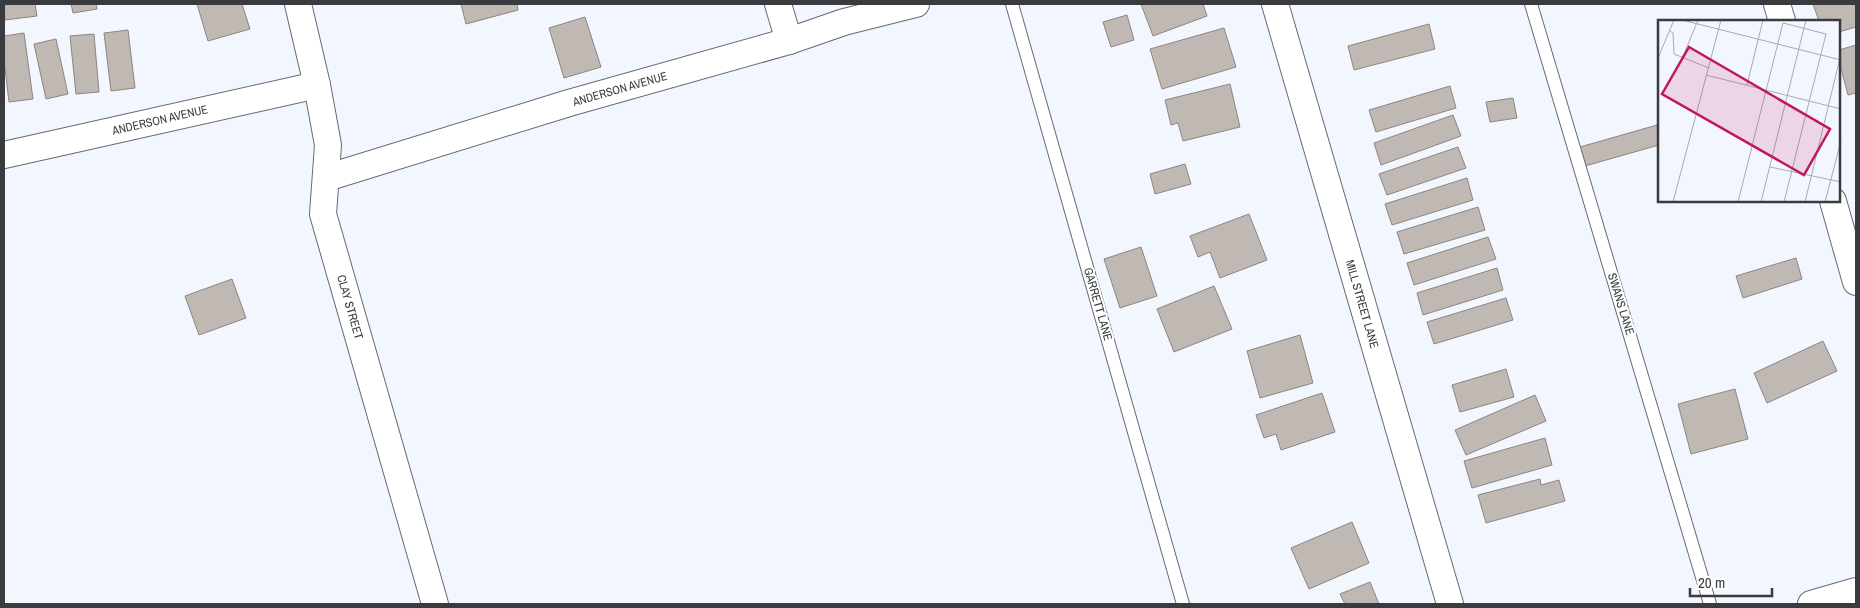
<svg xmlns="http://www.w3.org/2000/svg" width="1860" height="608" viewBox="0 0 1860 608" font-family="'Archivo Narrow',sans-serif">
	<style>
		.building { fill: #c0b8b2; stroke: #8d857f }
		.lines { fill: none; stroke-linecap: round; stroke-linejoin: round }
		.lane-casing { stroke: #676a72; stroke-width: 14 }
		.street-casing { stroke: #676a72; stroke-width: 28 }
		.lane { stroke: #fff; stroke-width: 12 }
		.street { stroke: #fff; stroke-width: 26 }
		.labels { text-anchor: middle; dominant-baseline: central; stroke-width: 4; stroke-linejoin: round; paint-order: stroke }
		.street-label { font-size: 12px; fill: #3a3b3e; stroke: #fff }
		.inset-road { fill: none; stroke: #a8abb1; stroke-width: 1 }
		.view { fill: #c2185b; fill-opacity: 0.15; stroke: #c2185b; stroke-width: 2.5 }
		.inset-edge { fill: none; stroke: #3a3b3e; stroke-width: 2.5 }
	</style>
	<rect width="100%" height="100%" fill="#f2f6fe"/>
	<g class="building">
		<polygon points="4,4 35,4 37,16 5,20"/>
		<polygon points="71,4 96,4 97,9 73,13"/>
		<polygon points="197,4 242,4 250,29 208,41"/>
		<polygon points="461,4 517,4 518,10 466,24"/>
		<polygon points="1141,4 1203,4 1207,16 1153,36"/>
		<polygon points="1813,4 1856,4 1856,27 1839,32 1839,21 1819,21"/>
		<polygon points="1127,15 1134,40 1111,47 1103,22"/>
		<polygon points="585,17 601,67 564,78 549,28"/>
		<polygon points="1429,24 1435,49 1354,70 1348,46"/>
		<polygon points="1224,28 1236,67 1162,89 1150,49"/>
		<polygon points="128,30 135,88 111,91 104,33"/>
		<polygon points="24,33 33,99 9,102 4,60 4,36"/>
		<polygon points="94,34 99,92 76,94 70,36"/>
		<polygon points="56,39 68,94 46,99 34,44"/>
		<polygon points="1856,45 1856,93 1848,95 1839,61 1839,50"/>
		<polygon points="1230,84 1240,127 1183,141 1178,123 1171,125 1165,100"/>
		<polygon points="1450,86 1456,108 1376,132 1369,110"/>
		<polygon points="1513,98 1517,118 1490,122 1486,102"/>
		<polygon points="1453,115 1461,136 1381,165 1374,143"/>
		<polygon points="1657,125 1659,145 1585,166 1580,147"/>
		<polygon points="1458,147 1466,168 1387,195 1379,174"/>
		<polygon points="1185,164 1191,184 1155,194 1150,174"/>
		<polygon points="1467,178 1473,200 1392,225 1385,204"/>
		<polygon points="1478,207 1485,230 1404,254 1397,232"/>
		<polygon points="1249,214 1267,260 1220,278 1210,252 1198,257 1190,236"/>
		<polygon points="1488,237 1496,259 1414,285 1407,263"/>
		<polygon points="1141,247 1157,296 1120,308 1104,259"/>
		<polygon points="1796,258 1802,279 1743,298 1736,276"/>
		<polygon points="1497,268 1503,290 1423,315 1417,293"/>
		<polygon points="232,279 246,318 199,335 185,296"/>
		<polygon points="1214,286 1232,329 1174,352 1157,309"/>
		<polygon points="1506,298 1513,320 1434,344 1427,322"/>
		<polygon points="1300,335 1313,383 1260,398 1247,351"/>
		<polygon points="1823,341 1837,371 1767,403 1754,373"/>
		<polygon points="1506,369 1514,397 1460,412 1452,385"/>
		<polygon points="1735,389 1748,439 1691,454 1678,404"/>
		<polygon points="1322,393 1335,432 1281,450 1276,434 1264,438 1256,415"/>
		<polygon points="1535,395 1546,421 1466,455 1455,430"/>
		<polygon points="1545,438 1552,465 1472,488 1464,461"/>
		<polygon points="1540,479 1541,485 1559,480 1565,501 1486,523 1478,495"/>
		<polygon points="1352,522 1369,563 1309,589 1291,548"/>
		<polygon points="1370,582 1379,604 1345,604 1340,594"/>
	</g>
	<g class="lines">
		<g class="lane-casing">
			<g id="lane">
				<polyline points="1012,4 1183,604"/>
				<polyline points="1531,4 1710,604"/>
			</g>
		</g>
		<g class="street-casing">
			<g id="street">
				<polyline points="298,4 317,85 328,145 323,214 435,604"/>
				<polyline points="778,4 789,41"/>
				<polyline points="1275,4 1450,604"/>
				<polyline points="1777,4 1782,21"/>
				<polyline points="4,155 317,85"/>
				<polyline points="326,178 569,103 789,41 844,22 916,4"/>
				<polyline points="1833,201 1856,282"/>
				<polyline points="1811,604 1856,591"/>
			</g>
		</g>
		<use href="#lane" class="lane"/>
		<use href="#street" class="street"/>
	</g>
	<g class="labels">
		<g class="street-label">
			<text transform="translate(620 89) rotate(-16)">ANDERSON AVENUE</text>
			<text transform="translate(160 120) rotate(-13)">ANDERSON AVENUE</text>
			<text transform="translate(1098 304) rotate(74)">GARRETT LANE</text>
			<text transform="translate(1362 304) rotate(74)">MILL STREET LANE</text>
			<text transform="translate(1621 304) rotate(73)">SWANS LANE</text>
			<text transform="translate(350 307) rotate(74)">CLAY STREET</text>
		</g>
	</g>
	<g transform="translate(1658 20)">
		<rect width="182" height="182" fill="#f2f6fe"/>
		<path class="inset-road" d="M24,0L183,40M12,11L15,13L16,34L51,48M0,38L16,0M24,39L40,0M48,55L183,89M89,65L105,0M112,147L183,162M15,182L63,0M80,182L125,3L168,14L126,182M103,182L148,0M147,182L182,38M167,182L183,121"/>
		<path class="view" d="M31,27L172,109L146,155L4,74Z"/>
		<rect width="182" height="182" class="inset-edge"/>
	</g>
	<rect width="1860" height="608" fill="none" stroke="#3a3b3e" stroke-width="10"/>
	<path d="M1690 588v8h82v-8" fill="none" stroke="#3a3b3e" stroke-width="2.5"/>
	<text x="1698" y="588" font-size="15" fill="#3a3b3e" stroke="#ffffff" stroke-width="4" paint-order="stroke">20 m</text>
</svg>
